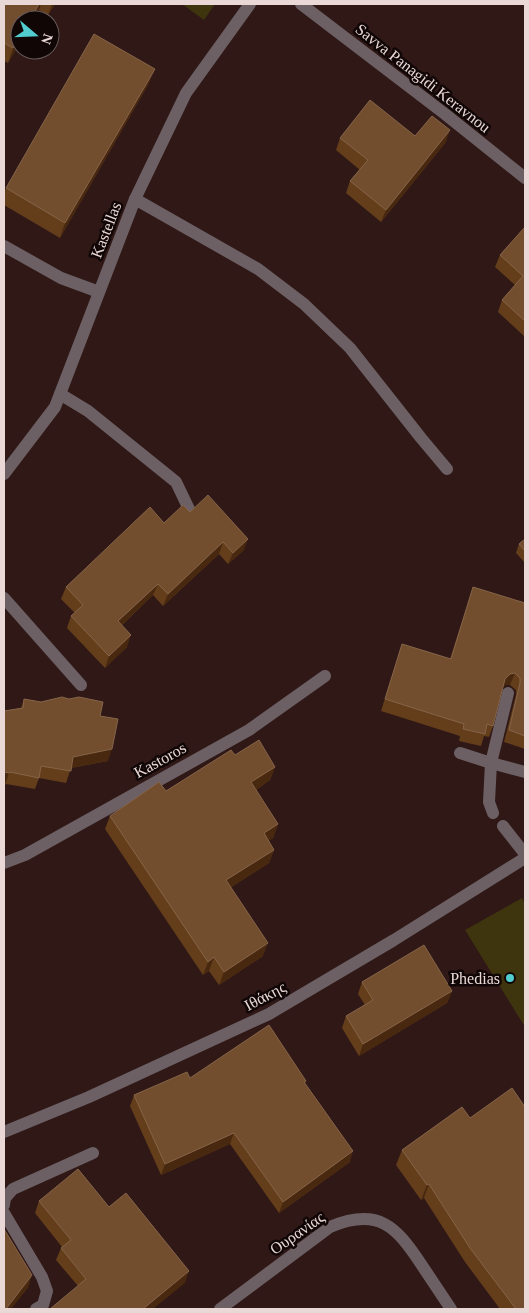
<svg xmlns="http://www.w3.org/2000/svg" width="529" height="1313" viewBox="0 0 529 1313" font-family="Georgia,serif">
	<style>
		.green { fill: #3e340e }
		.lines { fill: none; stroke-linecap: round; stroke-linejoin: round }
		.minor { stroke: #6c6065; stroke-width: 12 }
		.wall { fill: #643e1a }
		.shaded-wall { fill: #492810 }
		.building { fill: #724e2e; stroke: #856449 }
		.poi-dot { fill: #52cdcf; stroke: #100606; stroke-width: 2 }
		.labels { text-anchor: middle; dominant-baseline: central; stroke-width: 5; stroke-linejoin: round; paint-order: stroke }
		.street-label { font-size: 16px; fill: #e9d8d6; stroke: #100606 }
		.poi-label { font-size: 16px; fill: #e9d8d6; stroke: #100606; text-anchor: end }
	</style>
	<rect width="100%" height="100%" fill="#2f1816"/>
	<g class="green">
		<polygon points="182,4 215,4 204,20"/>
		<polygon points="522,898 525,904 525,1027 465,930"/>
	</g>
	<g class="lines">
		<g class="minor">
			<polyline points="301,4 445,114 525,178"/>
			<polyline points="135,199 258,269 304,304 350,348 421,438 447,469"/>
			<polyline points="4,246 61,278 99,292"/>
			<polyline points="60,394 88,411 176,482 189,509"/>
			<polyline points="4,474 55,407 135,199 186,93 250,4"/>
			<polyline points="4,598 81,685"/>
			<polyline points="460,753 491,763 525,772"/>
			<polyline points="493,813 489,802 491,763 508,693"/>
			<polyline points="503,826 525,854"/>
			<polyline points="4,863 25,855 249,730 325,676"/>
			<polyline points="4,1132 89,1097 269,1014 394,940 525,858"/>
			<polyline points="4,1205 5,1198 13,1189 93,1153"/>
			<polyline points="4,1213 42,1277 47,1291 43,1305 36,1309"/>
			<path d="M220,1309L330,1227C378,1207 396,1226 421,1264C431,1279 441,1294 451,1309"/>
		</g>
	</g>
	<g class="wall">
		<polygon points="4,4 55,4 48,15 39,10 33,20 20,20 20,42 8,63 4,61"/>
		<polygon points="149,83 60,238 4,205 4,193 6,188"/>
		<polygon points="415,136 446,142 381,222 346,193 350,181 360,170 336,150 340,138"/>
		<polygon points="525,227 525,337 498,312 502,300 515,285 495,267 500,255"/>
		<polygon points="190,512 244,550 228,564 219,554 163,606 153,595 122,625 127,647 105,668 67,628 71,616 75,613 61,599 66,587 164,523"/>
		<polygon points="525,539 525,563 516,553 519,544"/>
		<polygon points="473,587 525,603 525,749 504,742 516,695 516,690 510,685 505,685 502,689 493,726 489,737 484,736 481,746 459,741 460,736 381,711 402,644 450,659"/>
		<polygon points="24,699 100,716 108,761 71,768 66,783 39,778 35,789 6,784 5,785 4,785 4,711 21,708"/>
		<polygon points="235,755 275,767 270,780 256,790 278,824 273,838 268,841 274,850 269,863 231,887 263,956 219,985 209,971 203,975 105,829 110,816 166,791"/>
		<polygon points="362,982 452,991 447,1003 359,1056 342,1028 346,1016 365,1005 358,994"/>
		<polygon points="190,1078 306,1081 305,1083 350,1162 279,1213 230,1144 161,1175 130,1106 134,1095"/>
		<polygon points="462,1107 525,1309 500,1309 465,1262 424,1198 421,1200 396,1165 402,1150"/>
		<polygon points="39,1201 109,1207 185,1283 78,1286 56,1260 61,1248 62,1247 35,1213"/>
	</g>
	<g class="shaded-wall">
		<polygon points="39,4 41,4 39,10 33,20 30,20"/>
		<polygon points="52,4 55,4 48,15"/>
		<polygon points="20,36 20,42 8,63 13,48"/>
		<polygon points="155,69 149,83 60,238 65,223"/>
		<polygon points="450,130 446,142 381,222 386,210"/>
		<polygon points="248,539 244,550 228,564 233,553"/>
		<polygon points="223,542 219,554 163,606 168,594"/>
		<polygon points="158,584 153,595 114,632 118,621"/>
		<polygon points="131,635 127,647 105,668 109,656"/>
		<polygon points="515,673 510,685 505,685 500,691 505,679 510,674"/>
		<polygon points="112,749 108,761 69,768 73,757"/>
		<polygon points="275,767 270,780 247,796 251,782"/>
		<polygon points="4,772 9,773 5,785 4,785"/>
		<polygon points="278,824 273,838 259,847 264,833"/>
		<polygon points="274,850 269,863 221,894 226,880"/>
		<polygon points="268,943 263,956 219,985 224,972"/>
		<polygon points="214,957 209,971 203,975 208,962"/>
		<polygon points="452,991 447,1003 359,1056 363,1044"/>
		<polygon points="234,1133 230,1144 161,1175 165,1164"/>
		<polygon points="353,1151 350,1162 279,1213 283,1202"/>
		<polygon points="429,1184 424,1198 421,1200 427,1185"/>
		<polygon points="189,1271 185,1283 153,1309 143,1309"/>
		<polygon points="32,1275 28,1288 11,1309 6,1309"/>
	</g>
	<g class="building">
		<polygon points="4,4 39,4 30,20 20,20 20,36 13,48 4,43"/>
		<polygon points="94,34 155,69 65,223 6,188"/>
		<polygon points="370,100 415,136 432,116 450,130 386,210 350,181 368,160 340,138"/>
		<polygon points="525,227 525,321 502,300 523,276 500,255"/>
		<polygon points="208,495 248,539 233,553 223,542 168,594 158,584 118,621 131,635 109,656 71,616 83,605 66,587 150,507 164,523 183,505 190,512"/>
		<polygon points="525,539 525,551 519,544"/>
		<polygon points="473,587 525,603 525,736 509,730 520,683 520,678 515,673 510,674 505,679 493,726 487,724 485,734 463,729 464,724 385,699 402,644 451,659"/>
		<polygon points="62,697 69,699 79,697 103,702 100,716 118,719 112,749 73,757 71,771 41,766 39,778 10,772 9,773 4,772 4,711 23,708 24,699 41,702"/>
		<polygon points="259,740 275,767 251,782 278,824 264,833 274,850 226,880 268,943 224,972 214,957 208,962 110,816 159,782 166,791 231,750 235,755"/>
		<polygon points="424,945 452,991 363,1044 346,1016 373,1000 362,982"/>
		<polygon points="269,1025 306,1081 304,1082 353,1151 283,1202 234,1133 165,1164 134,1095 187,1072 190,1078"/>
		<polygon points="512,1088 525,1107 525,1309 516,1309 470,1248 429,1184 427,1185 402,1150 462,1107 470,1118"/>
		<polygon points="78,1169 109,1207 126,1193 189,1271 143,1309 50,1309 86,1279 61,1248 71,1240 39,1201"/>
		<polygon points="4,1229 32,1275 6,1309 4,1309"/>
	</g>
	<circle class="poi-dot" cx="510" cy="978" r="5"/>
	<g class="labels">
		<g class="street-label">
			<text transform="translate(423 78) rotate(38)">Savva Panagidi Keravnou</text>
			<text transform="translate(106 230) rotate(-69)">Kastellas</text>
			<text transform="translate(160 760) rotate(-29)">Kastoros</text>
			<text transform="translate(265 996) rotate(-28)">Ιθάκης</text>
			<text transform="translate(297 1233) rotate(-35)">Ουρανίας</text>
		</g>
		<g class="poi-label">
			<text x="500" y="978">Phedias</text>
		</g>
	</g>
	<rect width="529" height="1313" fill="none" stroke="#e9d8d6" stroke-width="10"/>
	<g transform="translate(35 35) rotate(109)"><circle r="24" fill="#100606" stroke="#675a59"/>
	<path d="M0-4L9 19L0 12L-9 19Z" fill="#52cdcf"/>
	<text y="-8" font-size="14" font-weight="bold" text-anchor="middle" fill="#e9d8d6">N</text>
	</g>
</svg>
